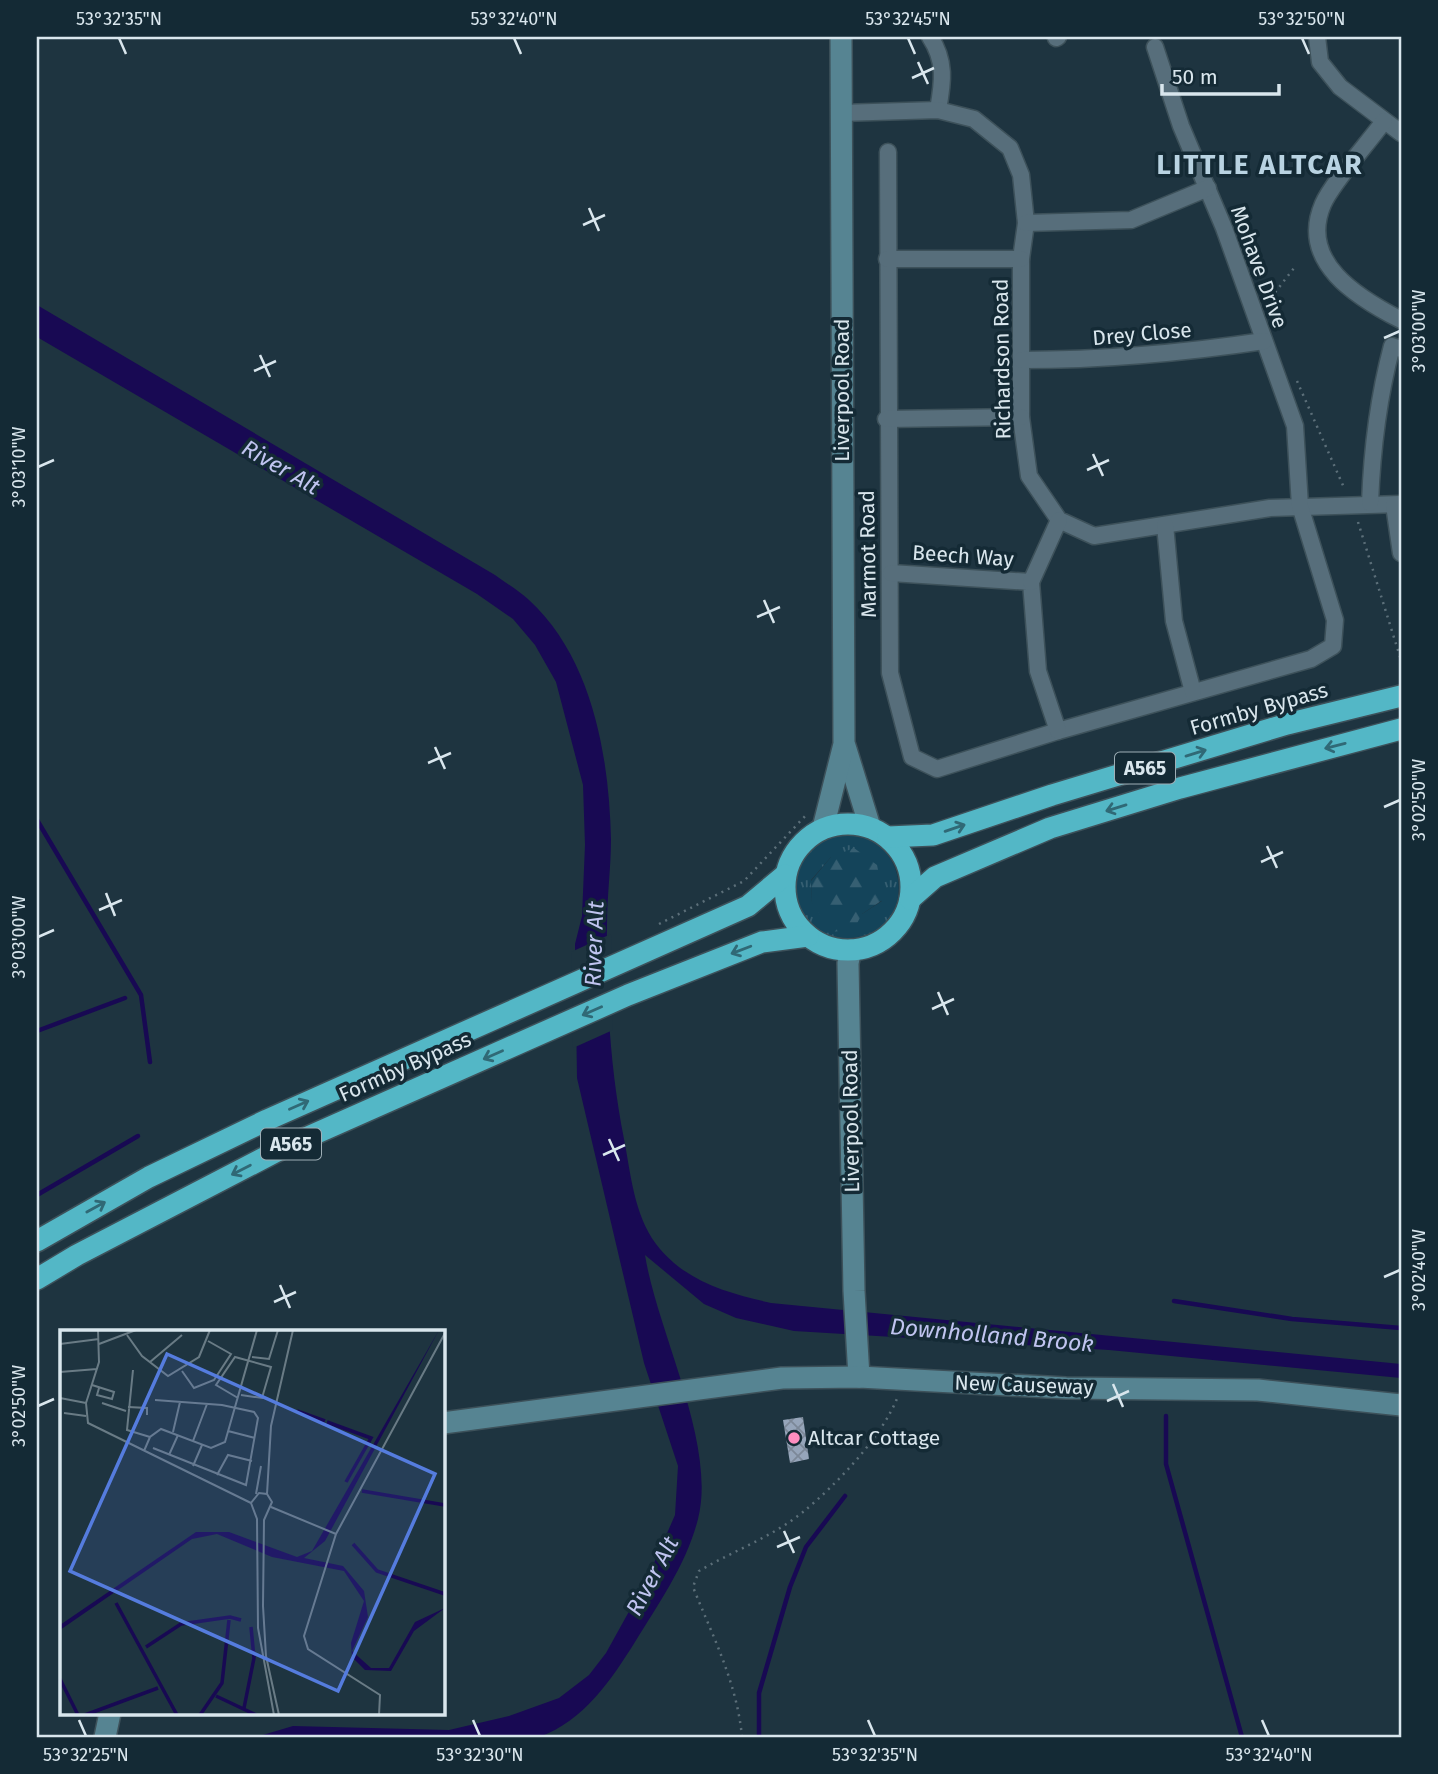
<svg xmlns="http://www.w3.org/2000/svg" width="1438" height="1774" viewBox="0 0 1438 1774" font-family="'Fira Sans',sans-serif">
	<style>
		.grass { fill: url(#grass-tufts); fill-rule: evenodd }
		.forest { fill: url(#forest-firs) }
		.water { fill: #180953 }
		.pier { fill: #1e3440 }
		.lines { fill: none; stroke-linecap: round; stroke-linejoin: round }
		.stream { stroke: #180953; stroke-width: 4.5 }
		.building { fill: url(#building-cross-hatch) }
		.street-casing { stroke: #3d515a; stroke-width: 19 }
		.secondary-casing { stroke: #3d515a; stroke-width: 24 }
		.highway-casing { stroke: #3d515a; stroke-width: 24 }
		.path { stroke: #5c6f79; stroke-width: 2.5; stroke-dasharray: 2 5; stroke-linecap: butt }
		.street { stroke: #576e7b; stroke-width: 16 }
		.secondary { stroke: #568492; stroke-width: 21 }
		.highway { stroke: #53b7c6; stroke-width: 21 }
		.oneway { stroke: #306976 }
		.ticks { fill: none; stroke: #d9e6ed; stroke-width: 2.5 }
		.poi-dot { fill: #fd8ec0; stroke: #142a35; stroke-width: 2.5 }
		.labels { text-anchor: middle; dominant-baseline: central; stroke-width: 7; stroke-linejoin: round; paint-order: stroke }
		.shield { fill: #142a35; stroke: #9eaeb6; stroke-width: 2 }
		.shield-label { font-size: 19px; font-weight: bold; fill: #d9e6ed }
		.street-label { font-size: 21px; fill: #d9e6ed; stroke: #142a35 }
		.poi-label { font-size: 21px; fill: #d9e6ed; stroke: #142a35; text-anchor: start }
		.water-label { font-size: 23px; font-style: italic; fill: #c0c4f0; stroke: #142a35 }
		.district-label { font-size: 28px; font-weight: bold; letter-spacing: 2px; fill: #b9d3e2; stroke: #142a35 }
		.inset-river { fill: none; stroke: #180953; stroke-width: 3.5 }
		.inset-road { fill: none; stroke: #697b85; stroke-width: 2 }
		.view { fill: #557cde; fill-opacity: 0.15; stroke: #557cde; stroke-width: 3.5 }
		.inset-edge { fill: none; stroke: #d9e6ed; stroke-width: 3.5 }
		.neatline { fill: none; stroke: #d9e6ed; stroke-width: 2.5 }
		.ticks-label { font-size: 18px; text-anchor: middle; fill: #d9e6ed }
	</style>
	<defs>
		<pattern id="grass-tufts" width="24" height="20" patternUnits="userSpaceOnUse" patternTransform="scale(1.75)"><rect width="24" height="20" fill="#14445a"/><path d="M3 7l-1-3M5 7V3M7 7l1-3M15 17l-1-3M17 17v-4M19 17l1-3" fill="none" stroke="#365f72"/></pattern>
		<pattern id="forest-firs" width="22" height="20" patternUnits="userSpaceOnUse" patternTransform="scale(1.75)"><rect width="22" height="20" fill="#14445a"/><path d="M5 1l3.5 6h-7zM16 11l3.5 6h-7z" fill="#365f72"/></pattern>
		<pattern id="building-cross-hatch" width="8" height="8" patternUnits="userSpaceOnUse" patternTransform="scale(1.75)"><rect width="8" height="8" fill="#96a5ba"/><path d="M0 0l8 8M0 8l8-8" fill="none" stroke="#7c8898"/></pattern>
	</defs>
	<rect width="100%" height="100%" fill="#1e3440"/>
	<path class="grass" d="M847,833C915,841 916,934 850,938C783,942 775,842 847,833ZM831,857L882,901L862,914L812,903L811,880Z"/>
	<polygon class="forest" points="854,848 877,865 884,899 862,914 854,929 832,932 812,903 811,881 831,857"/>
	<path class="water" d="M37,305L495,575C506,583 519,591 529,600C593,659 609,757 611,839C611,867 607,896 607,924C606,997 610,1068 624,1139C631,1175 634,1214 656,1244C685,1282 728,1293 771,1303L1401,1364V1378L1109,1350L794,1331L736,1318L704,1304L645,1255C657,1331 717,1444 698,1519C687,1563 659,1603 635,1642C611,1680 584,1721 539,1737H256L293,1726L449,1730L509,1716L559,1698L589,1675L606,1653L647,1579L675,1515L678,1466L644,1363L577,1078L575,944L582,916L585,845L583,785L556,682L535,645L513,619L477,594L37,337Z"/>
	<polygon class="pier" points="611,934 613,1030 573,1048 571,952"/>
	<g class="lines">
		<g class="stream">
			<polyline points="37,820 141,995 150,1062"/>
			<polyline points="37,1031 125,998"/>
			<polyline points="37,1195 138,1136"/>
			<polyline points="1174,1301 1292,1319 1401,1328"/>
			<polyline points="1166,1416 1166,1464 1242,1737"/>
			<polyline points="759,1737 759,1693 790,1587 806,1547 845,1496"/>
		</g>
	</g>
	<polygon class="building" points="803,1417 809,1459 790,1463 783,1420"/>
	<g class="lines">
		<g class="street-casing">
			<g id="street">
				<path d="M930,37C946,61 943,82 938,110"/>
				<polyline points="1317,37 1320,62 1340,87 1401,133"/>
				<polyline points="1056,38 1058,37"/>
				<polyline points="841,113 938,110 974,119 1010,148 1021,175 1026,223 1021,259 1021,417 1029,476 1059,520 1094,536 1270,508 1401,504"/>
				<path d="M1384,121C1369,142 1332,183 1323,204C1298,262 1358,298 1401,320"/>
				<polyline points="888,152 890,673 912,757 937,769 1058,731 1311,659 1333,646 1335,620 1300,506 1295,426 1224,228 1181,126 1155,47"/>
				<polyline points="1026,223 1131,220 1208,188"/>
				<polyline points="887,259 1021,259"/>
				<path d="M1022,360C1104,360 1183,353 1264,341"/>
				<polyline points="886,419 1021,417"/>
				<path d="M1370,503C1372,448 1378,399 1392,346L1401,349"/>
				<polyline points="1394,505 1401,553"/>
				<polyline points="1165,525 1174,621 1193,692"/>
				<polyline points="891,573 1031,582 1038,671 1058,731"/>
				<polyline points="1031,582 1059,520"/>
			</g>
		</g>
		<g class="secondary-casing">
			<g id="secondary">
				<polyline points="845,746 870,827"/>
				<polyline points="823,828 844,744 841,37"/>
				<polyline points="851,950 848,963 854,1291 859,1377"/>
				<polyline points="443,1423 782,1378 859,1377 1066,1388 1258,1390 1401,1405"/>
				<polyline points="105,1737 110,1713"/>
			</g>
		</g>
		<g class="highway-casing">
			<g id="highway">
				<circle cx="848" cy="887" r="63"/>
				<polyline points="888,837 933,835 1052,795 1287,724 1401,696"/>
				<polyline points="910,899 935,877 1050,828 1180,788 1401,729"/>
				<polyline points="37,1241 149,1177 267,1120 748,906 785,875"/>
				<polyline points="37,1279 77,1255 283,1148 628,995 762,942 808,936"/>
			</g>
		</g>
		<g class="path">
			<polyline points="1275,318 1270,299 1294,268"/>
			<polyline points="1297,381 1345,490"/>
			<polyline points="1358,522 1401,660"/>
			<polyline points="659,924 744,881 808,813"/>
			<path d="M742,1737C737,1683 713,1637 693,1587L699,1571C733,1551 772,1537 803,1512C836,1485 883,1436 898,1396"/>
		</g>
		<use href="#street" class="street"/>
		<use href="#secondary" class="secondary"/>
		<use href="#highway" class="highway"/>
	</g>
	<defs><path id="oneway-shaft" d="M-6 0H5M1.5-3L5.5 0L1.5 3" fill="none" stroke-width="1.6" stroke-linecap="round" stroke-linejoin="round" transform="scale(1.75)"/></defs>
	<g class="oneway">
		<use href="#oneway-shaft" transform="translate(1335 746) rotate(166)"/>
		<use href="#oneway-shaft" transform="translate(1196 753) rotate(-17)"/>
		<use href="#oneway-shaft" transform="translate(1116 808) rotate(163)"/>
		<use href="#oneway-shaft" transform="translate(955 828) rotate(-19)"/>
		<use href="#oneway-shaft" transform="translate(741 950) rotate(159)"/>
		<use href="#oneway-shaft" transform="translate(592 1011) rotate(156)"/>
		<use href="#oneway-shaft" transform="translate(493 1055) rotate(156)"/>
		<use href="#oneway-shaft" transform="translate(299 1105) rotate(-24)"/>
		<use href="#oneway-shaft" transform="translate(241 1170) rotate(153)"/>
		<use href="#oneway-shaft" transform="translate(96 1207) rotate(-29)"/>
	</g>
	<path class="ticks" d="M119,38L126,54M514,38L521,54M908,38L915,54M1302,38L1309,54M918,62L928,84M912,78L934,68M589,208L599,231M583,225L605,215M1384,338L1400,331M260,355L270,377M254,371L276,361M1093,454L1103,476M38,467L54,460M1087,470L1109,460M764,600L774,623M757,617L780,607M435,747L445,769M428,763L451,753M1384,807L1400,800M1267,846L1277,868M1261,862L1283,852M106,893L115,916M99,910L122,900M38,937L54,930M938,992L948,1015M932,1009L954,999M609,1139L619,1161M603,1155L625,1145M1384,1277L1400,1270M280,1285L290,1308M274,1302L296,1292M1113,1384L1123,1407M1107,1401L1129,1391M38,1406L54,1399M784,1531L794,1553M777,1547L800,1537M79,1720L86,1736M473,1720L480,1736M868,1720L875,1736M1262,1720L1269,1736"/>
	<circle class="poi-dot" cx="794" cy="1438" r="7"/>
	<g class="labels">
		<g class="shield">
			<rect x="1115" y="752.5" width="60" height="31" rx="5"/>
			<rect x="261" y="1128.5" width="60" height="31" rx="5"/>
		</g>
		<g class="shield-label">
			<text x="1145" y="768">A565</text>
			<text x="291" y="1144">A565</text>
		</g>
		<g class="street-label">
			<text transform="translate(1259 267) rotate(70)">Mohave Drive</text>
			<text transform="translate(1142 334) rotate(-5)">Drey Close</text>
			<text transform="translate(1002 359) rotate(-91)">Richardson Road</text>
			<text transform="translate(842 390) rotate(-90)">Liverpool Road</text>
			<text transform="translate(868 554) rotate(-91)">Marmot Road</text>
			<text transform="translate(963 556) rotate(4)">Beech Way</text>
			<text transform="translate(1259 709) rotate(-16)">Formby Bypass</text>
			<text transform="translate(405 1067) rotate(-24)">Formby Bypass</text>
			<text transform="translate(851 1121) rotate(-91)">Liverpool Road</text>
			<text transform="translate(1024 1385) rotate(2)">New Causeway</text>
		</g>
		<g class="poi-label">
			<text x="808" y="1438">Altcar Cottage</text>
		</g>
		<g class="water-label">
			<text transform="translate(281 467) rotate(30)">River Alt</text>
			<text transform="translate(594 944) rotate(-88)">River Alt</text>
			<text transform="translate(992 1335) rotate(5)">Downholland Brook</text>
			<text transform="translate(652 1576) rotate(-62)">River Alt</text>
		</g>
		<g class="district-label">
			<text x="1260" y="164">LITTLE ALTCAR</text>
		</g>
	</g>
	<g transform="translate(60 1330)">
		<rect width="385" height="385" fill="#1e3440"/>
		<path d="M379,0L265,211L244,228L283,236L304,261L308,287L292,321L311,338H329L355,292L385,278L354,301L331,341L305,340L292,327L291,313L304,271L284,241L212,227L157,204L132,209L0,300V295L136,202H169L237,227L252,221Z" fill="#180953"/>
		<path class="inset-river" d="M237,81L265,91M267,92L311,108L286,152M302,161L385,175M293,214L317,241L385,264M56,273L117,385M86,317L121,294L170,287L181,290M0,349L18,385M156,366L196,385M184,378L194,328L191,297M25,385L98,358M140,385L162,353L169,290"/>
		<path class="inset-road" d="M38,0L39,32L26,73L28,93L191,173M67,5L82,26L108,46L139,27L150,0M0,14L39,9M39,14L76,0M192,27L209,29L218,0M90,32L122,5M73,40L67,100L90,107M122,41L134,58L154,50L171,24L148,11M0,42L37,39M32,55L54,62L52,69L37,65L39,58M0,68L26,73M178,68L156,55L175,27L211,37L202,68L181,65M42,73L66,81M68,77L87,78V85M4,83L26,86M168,101L195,108M113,102L120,72M133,111L147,74M93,118L186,155L198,88L194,82L162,75L95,70M84,121L90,107L101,99L151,118L165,112L197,0M109,125L118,105M133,136L142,115M157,145L168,125L192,131M196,164L201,136M207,164L211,96L233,0M211,177L276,204M214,385L198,298L197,189L191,173L199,163L207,164L212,172L204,190L203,276L206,326L219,385M319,385L320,365L248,319L244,306L276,204L385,3"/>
		<path class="view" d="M107,24L375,144L278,361L10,241Z"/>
		<rect width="385" height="385" class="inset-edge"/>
	</g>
	<rect width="1438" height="1774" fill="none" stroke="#142a35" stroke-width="77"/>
	<path d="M1162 84v10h117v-10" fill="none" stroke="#d9e6ed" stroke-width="3.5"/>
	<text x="1172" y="84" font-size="21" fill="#d9e6ed" stroke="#142a35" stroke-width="5" paint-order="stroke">50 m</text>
	<rect x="38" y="38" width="1362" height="1698" class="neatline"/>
	<g class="ticks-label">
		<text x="119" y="25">53°32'35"N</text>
		<text x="514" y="25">53°32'40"N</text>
		<text x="908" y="25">53°32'45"N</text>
		<text x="1302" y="25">53°32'50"N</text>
		<text transform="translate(1419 331) rotate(-90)" y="6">3°03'00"W</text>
		<text transform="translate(19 467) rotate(-90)" y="6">3°03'10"W</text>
		<text transform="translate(1419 800) rotate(-90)" y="6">3°02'50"W</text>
		<text transform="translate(19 937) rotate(-90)" y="6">3°03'00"W</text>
		<text transform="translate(1419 1270) rotate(-90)" y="6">3°02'40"W</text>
		<text transform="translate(19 1406) rotate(-90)" y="6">3°02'50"W</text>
		<text x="86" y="1761">53°32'25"N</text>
		<text x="480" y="1761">53°32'30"N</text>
		<text x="875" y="1761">53°32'35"N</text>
		<text x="1269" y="1761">53°32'40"N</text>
	</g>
</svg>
